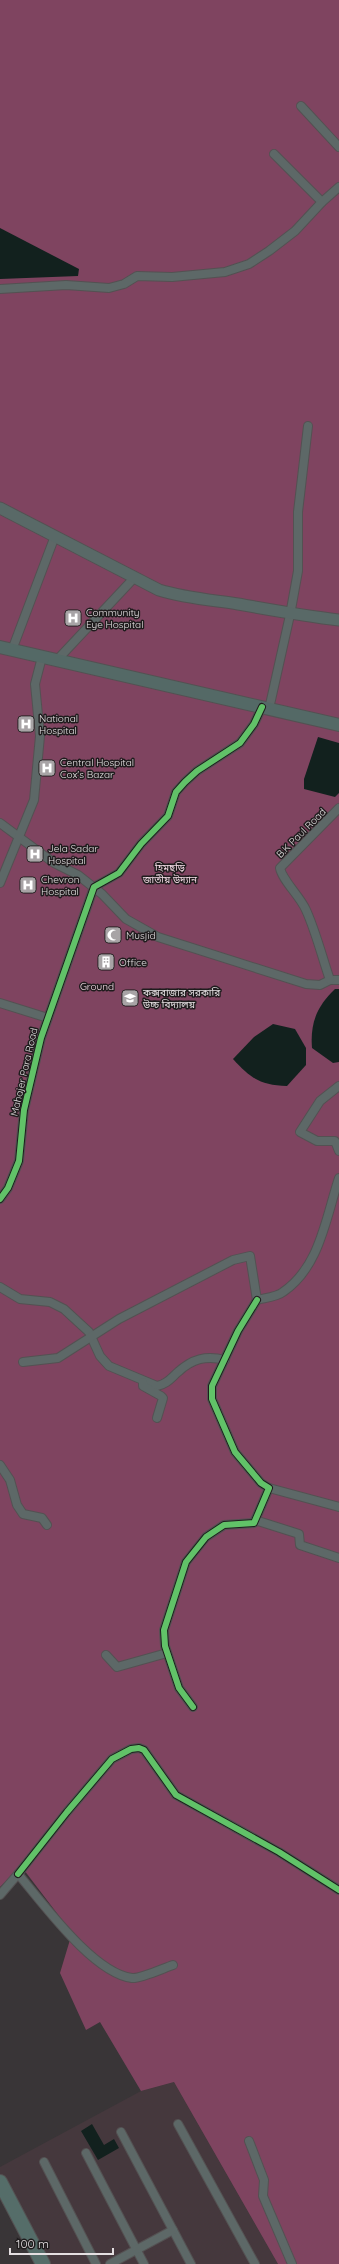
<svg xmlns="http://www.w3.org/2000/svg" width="339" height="2264" viewBox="0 0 339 2264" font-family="Quicksand,'Noto Sans Bengali',sans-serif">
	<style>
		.built { fill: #45383d }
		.green { fill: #7f4460 }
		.water { fill: #12211e }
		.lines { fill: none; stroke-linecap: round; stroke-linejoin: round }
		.street-casing { stroke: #545152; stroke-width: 10 }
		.secondary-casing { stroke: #545152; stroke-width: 13 }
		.primary-casing { stroke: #545152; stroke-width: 14 }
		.highway-casing { stroke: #545152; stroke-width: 16 }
		.street { stroke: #5d6867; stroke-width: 8 }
		.secondary { stroke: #596967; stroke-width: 11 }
		.primary { stroke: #546966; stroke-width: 12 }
		.highway { stroke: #556d69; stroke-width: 14 }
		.cycleway-casing { stroke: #1f1c1d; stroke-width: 8 }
		.cycleway { stroke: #61c268; stroke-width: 6 }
		.labels { text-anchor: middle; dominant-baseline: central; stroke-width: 3; stroke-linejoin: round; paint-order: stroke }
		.poi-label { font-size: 10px; fill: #e4dfe1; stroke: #1f1c1d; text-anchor: start }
		.street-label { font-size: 10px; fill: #e4dfe1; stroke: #1f1c1d }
		.park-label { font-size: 10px; fill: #f5dde7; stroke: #1f1c1d }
	</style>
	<rect width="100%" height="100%" fill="#393537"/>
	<polygon class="built" points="174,2082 278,2264 42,2264 0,2184 0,2167 141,2091"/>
	<polygon class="green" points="0,0 339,0 339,2264 278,2264 174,2082 141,2091 100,2022 86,2030 60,1973 72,1933 21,1866 0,1887"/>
	<g class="water">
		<polygon points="0,228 79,269 78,276 0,279"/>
		<polygon points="318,737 339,743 339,793 335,797 304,789 304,779"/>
		<path d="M335,989H339V1062L333,1063L312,1048C310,1023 317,1006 335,989Z"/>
		<path d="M273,1024L295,1029L306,1048V1065L287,1086C261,1085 251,1079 233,1059L254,1037Z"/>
		<polygon points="92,2124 104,2145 114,2139 119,2148 98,2160 81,2131"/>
	</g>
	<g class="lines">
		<g class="street-casing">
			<g id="street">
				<polyline points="301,106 339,147"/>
				<polyline points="274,154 322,202"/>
				<polyline points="0,289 66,285 109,288 124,284 137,276 172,277 225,272 249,264 269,251 295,231 322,202 339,187"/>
				<polyline points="12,650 55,536"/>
				<polyline points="57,660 134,578"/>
				<polyline points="269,709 290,615 298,571 298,512 308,426"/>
				<polyline points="0,823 54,863 78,875 102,894 126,919 158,937 306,984 320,985 330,980 339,980"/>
				<polyline points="0,883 34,800 40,736 35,684 42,657"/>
				<path d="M330,980C322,957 316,932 306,910C300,896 282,880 280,868L339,808"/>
				<polyline points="0,1003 48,1018"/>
				<polyline points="339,1086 320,1101 300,1132 317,1141 335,1141 339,1151"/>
				<polyline points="0,1199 8,1188 19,1161 24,1110 41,1038 94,887 119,873 141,844 168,816 176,792 185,782 197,771 240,743 254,724 262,707"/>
				<path d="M0,1287L20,1299L50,1302L64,1309L89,1332L100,1356L109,1366L157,1386C167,1384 171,1378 178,1372C192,1359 206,1355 225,1360"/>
				<path d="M23,1362L58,1358L119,1319L233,1260L250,1256L257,1300C264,1298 277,1297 283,1292C320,1267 326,1217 339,1178"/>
				<polyline points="143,1382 143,1386 161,1396 163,1398 157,1418"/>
				<polyline points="0,1465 10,1480 17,1505 23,1514 42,1518 47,1525"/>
				<polyline points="269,1488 339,1507"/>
				<polyline points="255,1520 299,1534 300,1545 339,1558"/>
				<polyline points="106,1655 117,1667 167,1653"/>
				<polyline points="193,1707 179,1688 165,1646 164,1630 186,1562 206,1537 224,1525 254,1523 269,1488 261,1483 235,1452 212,1399 212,1386 238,1331 257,1300"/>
				<polyline points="18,1874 67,1812 112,1759 131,1749 139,1748 144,1750 176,1795 279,1852 339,1890"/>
				<path d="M0,1895L18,1874C43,1903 93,1973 132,1978C140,1979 164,1968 173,1965"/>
				<polyline points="178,2124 255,2264"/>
				<polyline points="121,2132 191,2264"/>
				<polyline points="249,2141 264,2180 263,2196 292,2264"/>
				<polyline points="86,2153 144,2264"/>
				<polyline points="44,2162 96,2264"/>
				<polyline points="110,2264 173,2230"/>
			</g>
		</g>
		<g class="secondary-casing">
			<path id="secondary" d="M0,508L159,590C185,598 212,600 238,604C272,610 305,616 339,620"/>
		</g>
		<g class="primary-casing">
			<polyline id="primary" points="0,647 339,725"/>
		</g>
		<g class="highway-casing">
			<polyline id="highway" points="0,2182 43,2264"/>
		</g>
		<use href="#street" class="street"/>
		<use href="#secondary" class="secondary"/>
		<use href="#primary" class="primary"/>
		<use href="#highway" class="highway"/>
		<g class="cycleway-casing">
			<g id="cycleway">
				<polyline points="0,1199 8,1188 19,1161 24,1110 41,1038 94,887 119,873 141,844 168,816 176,792 185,782 197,771 240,743 254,724 262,707"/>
				<polyline points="193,1707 179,1688 165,1646 164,1630 186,1562 206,1537 224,1525 254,1523 269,1488 261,1483 235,1452 212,1399 212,1386 238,1331 257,1300"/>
				<polyline points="18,1874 67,1812 112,1759 131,1749 139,1748 144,1750 176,1795 279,1852 339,1890"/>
			</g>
		</g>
		<use href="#cycleway" class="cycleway"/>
	</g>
	<defs>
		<g id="hospital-square" transform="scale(0.9)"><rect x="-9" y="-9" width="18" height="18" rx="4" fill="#a8a4a6" stroke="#1f1c1d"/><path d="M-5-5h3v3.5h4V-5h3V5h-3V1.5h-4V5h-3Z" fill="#fff"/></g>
		<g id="mosque-square" transform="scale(0.9)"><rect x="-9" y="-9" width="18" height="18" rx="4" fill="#a8a4a6" stroke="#1f1c1d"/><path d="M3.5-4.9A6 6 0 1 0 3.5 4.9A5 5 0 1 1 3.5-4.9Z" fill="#fff"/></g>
		<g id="building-square" transform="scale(0.9)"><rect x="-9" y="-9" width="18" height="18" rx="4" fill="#a8a4a6" stroke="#1f1c1d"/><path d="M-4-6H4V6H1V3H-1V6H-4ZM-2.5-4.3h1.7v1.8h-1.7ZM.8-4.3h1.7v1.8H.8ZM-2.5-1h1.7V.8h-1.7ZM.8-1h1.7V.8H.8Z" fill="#fff"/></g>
		<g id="school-square" transform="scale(0.9)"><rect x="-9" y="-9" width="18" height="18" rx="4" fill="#a8a4a6" stroke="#1f1c1d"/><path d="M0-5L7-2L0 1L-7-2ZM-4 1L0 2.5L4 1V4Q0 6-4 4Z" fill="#fff"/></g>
	</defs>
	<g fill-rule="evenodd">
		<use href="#hospital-square" x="73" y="618"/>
		<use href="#hospital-square" x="26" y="724"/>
		<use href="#hospital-square" x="47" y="768"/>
		<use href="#hospital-square" x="35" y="854"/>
		<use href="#hospital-square" x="28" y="885"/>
		<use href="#mosque-square" x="113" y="935"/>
		<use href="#building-square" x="106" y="962"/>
		<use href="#school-square" x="130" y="998"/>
	</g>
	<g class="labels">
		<g class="poi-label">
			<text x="86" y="612">Community<tspan x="86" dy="12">Eye Hospital</tspan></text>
			<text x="39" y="718">National<tspan x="39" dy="12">Hospital</tspan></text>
			<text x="60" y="762">Central Hospital<tspan x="60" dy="12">Cox's Bazar</tspan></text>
			<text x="48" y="848">Jela Sadar<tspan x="48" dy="12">Hospital</tspan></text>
			<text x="41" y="879">Chevron<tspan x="41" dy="12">Hospital</tspan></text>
			<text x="126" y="935">Musjid</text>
			<text x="119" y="962">Office</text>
			<text x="143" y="992">কক্সবাজার সরকারি<tspan x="143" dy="12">উচ্চ বিদ্যালয়</tspan></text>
		</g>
		<g class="street-label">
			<text transform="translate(301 833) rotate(-45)">B.K Paul Road</text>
			<text transform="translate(24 1072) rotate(-77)">Mahajer Para Road</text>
		</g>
		<g class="park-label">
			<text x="170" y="867">হিমছড়ি<tspan x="170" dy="12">জাতীয় উদ্যান</tspan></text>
			<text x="97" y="986">Ground</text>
		</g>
	</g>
	<path d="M10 2248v6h103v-6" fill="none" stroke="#e4dfe1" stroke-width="2"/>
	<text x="16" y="2248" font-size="12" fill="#e4dfe1" stroke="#1f1c1d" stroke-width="3" paint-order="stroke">100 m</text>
</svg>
